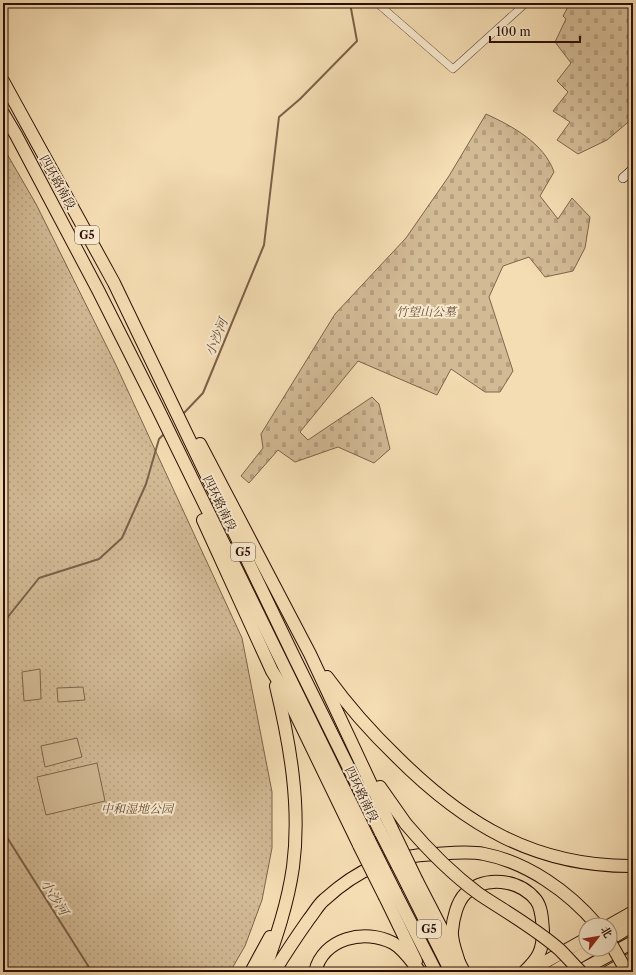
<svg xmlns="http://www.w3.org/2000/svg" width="636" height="975" viewBox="0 0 636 975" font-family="'Libre Caslon Text','Noto Serif SC',serif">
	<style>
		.grass { fill: url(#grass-dots); stroke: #7e644c }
		.cemetery { fill: url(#cemetery-stones); stroke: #7e644c }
		.pitch { fill: #d2ba95; stroke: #7e644c }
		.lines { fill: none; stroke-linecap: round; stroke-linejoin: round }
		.stream { stroke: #7a6049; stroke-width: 2 }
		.street-casing { stroke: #5d422f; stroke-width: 8 }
		.secondary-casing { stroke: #2a0e03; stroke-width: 10 }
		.highway-casing { stroke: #2a0e03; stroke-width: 14 }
		.street { stroke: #f8e9ce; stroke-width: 7 }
		.secondary { stroke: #f8e9ce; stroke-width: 9 }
		.highway { stroke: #f5ddb3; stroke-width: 12 }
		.highway-bridge-casing { stroke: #2a0e03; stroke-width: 14; stroke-linecap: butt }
		.highway-bridge { stroke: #f5ddb3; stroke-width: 12 }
		.labels { text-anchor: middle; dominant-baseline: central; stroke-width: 4; stroke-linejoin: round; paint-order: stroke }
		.shield { fill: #f8e9ce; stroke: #685040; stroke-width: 1 }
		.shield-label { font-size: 11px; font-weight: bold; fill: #2a0e03 }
		.street-label { font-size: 12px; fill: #2a0e03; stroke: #f8e9ce }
		.park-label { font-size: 12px; font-style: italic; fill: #654a36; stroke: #f8e9ce }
		.water-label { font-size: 13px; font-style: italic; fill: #664c37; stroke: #f8e9ce }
	</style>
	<defs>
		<pattern id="grass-dots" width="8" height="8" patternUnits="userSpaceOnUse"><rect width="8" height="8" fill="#d2ba95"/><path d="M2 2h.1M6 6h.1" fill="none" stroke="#b49f7f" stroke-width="1.8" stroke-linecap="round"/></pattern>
		<pattern id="cemetery-stones" width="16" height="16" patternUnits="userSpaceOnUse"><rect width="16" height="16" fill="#d2ba95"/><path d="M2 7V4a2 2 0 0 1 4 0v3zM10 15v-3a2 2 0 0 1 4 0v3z" fill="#b49f7f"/></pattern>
	</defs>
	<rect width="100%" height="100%" fill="#f5ddb3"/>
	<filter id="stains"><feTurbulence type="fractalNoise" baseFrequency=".005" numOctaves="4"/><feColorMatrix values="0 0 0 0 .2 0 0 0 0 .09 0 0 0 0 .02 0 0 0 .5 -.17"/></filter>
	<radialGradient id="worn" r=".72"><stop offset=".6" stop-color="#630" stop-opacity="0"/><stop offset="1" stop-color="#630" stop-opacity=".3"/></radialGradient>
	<polygon class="grass" points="3,147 36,204 115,363 242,638 272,792 272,848 262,900 245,946 230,972 3,972"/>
	<g class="cemetery">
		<polygon points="570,3 633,3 633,118 607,140 578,154 557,140 570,122 553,111 568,92 557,81 571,63 555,42 566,19 563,16"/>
		<path d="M486,114C512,126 544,143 554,172L540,196L558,219L572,198L590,217L585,248L573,271L545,277L529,257L503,266L489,297L513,371L500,392H485L451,369L437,395L358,361L300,432L308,440L372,397L379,404L390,449L374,463L338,447L295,462L278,450L249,483L241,476L263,448L261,434L335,314L406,238L449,176Z"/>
	</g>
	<g class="pitch">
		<polygon points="40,669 41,699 24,701 22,672"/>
		<polygon points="83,687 85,700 58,702 57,688"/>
		<polygon points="77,738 82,757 45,767 41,746"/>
		<polygon points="97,763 105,801 46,815 37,777"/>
	</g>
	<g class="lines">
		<g class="stream">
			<polyline points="182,415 203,393 264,245 279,117 300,99 357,41 350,3"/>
			<polyline points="3,623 39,578 99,559 122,538 146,484 159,439 165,433"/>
			<polyline points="3,831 92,972"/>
		</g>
		<g class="street-casing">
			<polyline id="street" points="377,3 453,69 526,3"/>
		</g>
		<g class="secondary-casing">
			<polyline id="secondary" points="623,178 633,169"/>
		</g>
		<g class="highway-casing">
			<g id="highway">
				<polyline points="3,81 114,283 296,661 381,833"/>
				<polyline points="3,113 16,135 98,290 156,405 369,840"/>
				<polyline points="200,444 310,654 392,829"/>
				<polyline points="203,520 272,671 285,692 359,845"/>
				<path d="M327,677C348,706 371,732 397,757C464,824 535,867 633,866"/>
				<polyline points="380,787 406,824"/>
				<polyline points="417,881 464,972"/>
				<polyline points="408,886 451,972"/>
				<polyline points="395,892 436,972"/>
				<polyline points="385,897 416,961"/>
				<polyline points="610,925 633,912"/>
				<polyline points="610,939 633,925"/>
				<path d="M459,963C457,954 451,941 452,931C453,919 457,902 465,894C485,875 519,879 536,900C542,908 542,920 543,930C543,950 539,958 524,972"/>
				<polyline points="529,971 586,939"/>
				<polyline points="251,972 270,937"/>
				<path d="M264,972C276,938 288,903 293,867C301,806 290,744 276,686"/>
				<path d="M274,972C285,954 297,936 309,919C314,913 318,905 324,900C359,868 389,856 436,854C451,853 469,851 484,854C527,862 569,892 597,925"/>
				<path d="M315,972C323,938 365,928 393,943C404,949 412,962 420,972"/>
				<polyline points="553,972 592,949"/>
				<polyline points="578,972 633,942"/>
				<polyline points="608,972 633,958"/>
			</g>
		</g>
		<use href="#street" class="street"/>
		<use href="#secondary" class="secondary"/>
		<use href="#highway" class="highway"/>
		<g class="highway-bridge-casing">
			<g id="highway-bridge">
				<path d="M406,824C428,850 452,874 479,894C506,912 535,928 560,950C567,957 574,965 581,972"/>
				<polyline points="392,829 417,881"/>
				<polyline points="381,833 408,886"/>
				<polyline points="369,840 395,892"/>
				<polyline points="359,845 385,897"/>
				<polyline points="610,942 627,972"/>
			</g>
		</g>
		<use href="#highway-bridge" class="highway-bridge"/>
	</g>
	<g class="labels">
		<g class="shield">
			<rect x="75" y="226" width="24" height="18" rx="3"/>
			<rect x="231" y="543" width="24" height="18" rx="3"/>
			<rect x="417" y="920" width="24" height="18" rx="3"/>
		</g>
		<g class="shield-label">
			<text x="87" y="235">G5</text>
			<text x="243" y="552">G5</text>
			<text x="429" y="929">G5</text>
		</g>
		<g class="street-label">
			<text transform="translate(58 182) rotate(61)">四环路南段</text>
			<text transform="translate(220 503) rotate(64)">四环路南段</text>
			<text transform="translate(362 794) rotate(64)">四环路南段</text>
		</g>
		<g class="park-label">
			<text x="426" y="311">竹望山公墓</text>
			<text x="137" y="808">中和湿地公园</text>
		</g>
		<g class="water-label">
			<text transform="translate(216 337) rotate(-68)">小沙河</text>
			<text transform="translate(55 897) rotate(58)">小沙河</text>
		</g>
	</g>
	<rect width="636" height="975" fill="none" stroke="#f5ddb3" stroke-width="16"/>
	<rect x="4" y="4" width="628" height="967" fill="none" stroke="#2a0e03" stroke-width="2"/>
	<rect x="8" y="8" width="620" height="959" fill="none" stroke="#2a0e03"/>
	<g transform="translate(598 937) rotate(59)"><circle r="19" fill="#f8e9ce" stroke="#a6917d"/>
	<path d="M0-3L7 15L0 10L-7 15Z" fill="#8f2418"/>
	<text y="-6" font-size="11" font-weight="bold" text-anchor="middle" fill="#2a0e03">北</text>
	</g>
	<path d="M490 36v6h90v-6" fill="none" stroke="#2a0e03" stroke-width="2"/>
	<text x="496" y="36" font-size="12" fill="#2a0e03" stroke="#f8e9ce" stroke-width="3" paint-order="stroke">100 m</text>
	<rect width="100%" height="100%" filter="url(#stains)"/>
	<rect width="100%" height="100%" fill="url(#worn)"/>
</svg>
